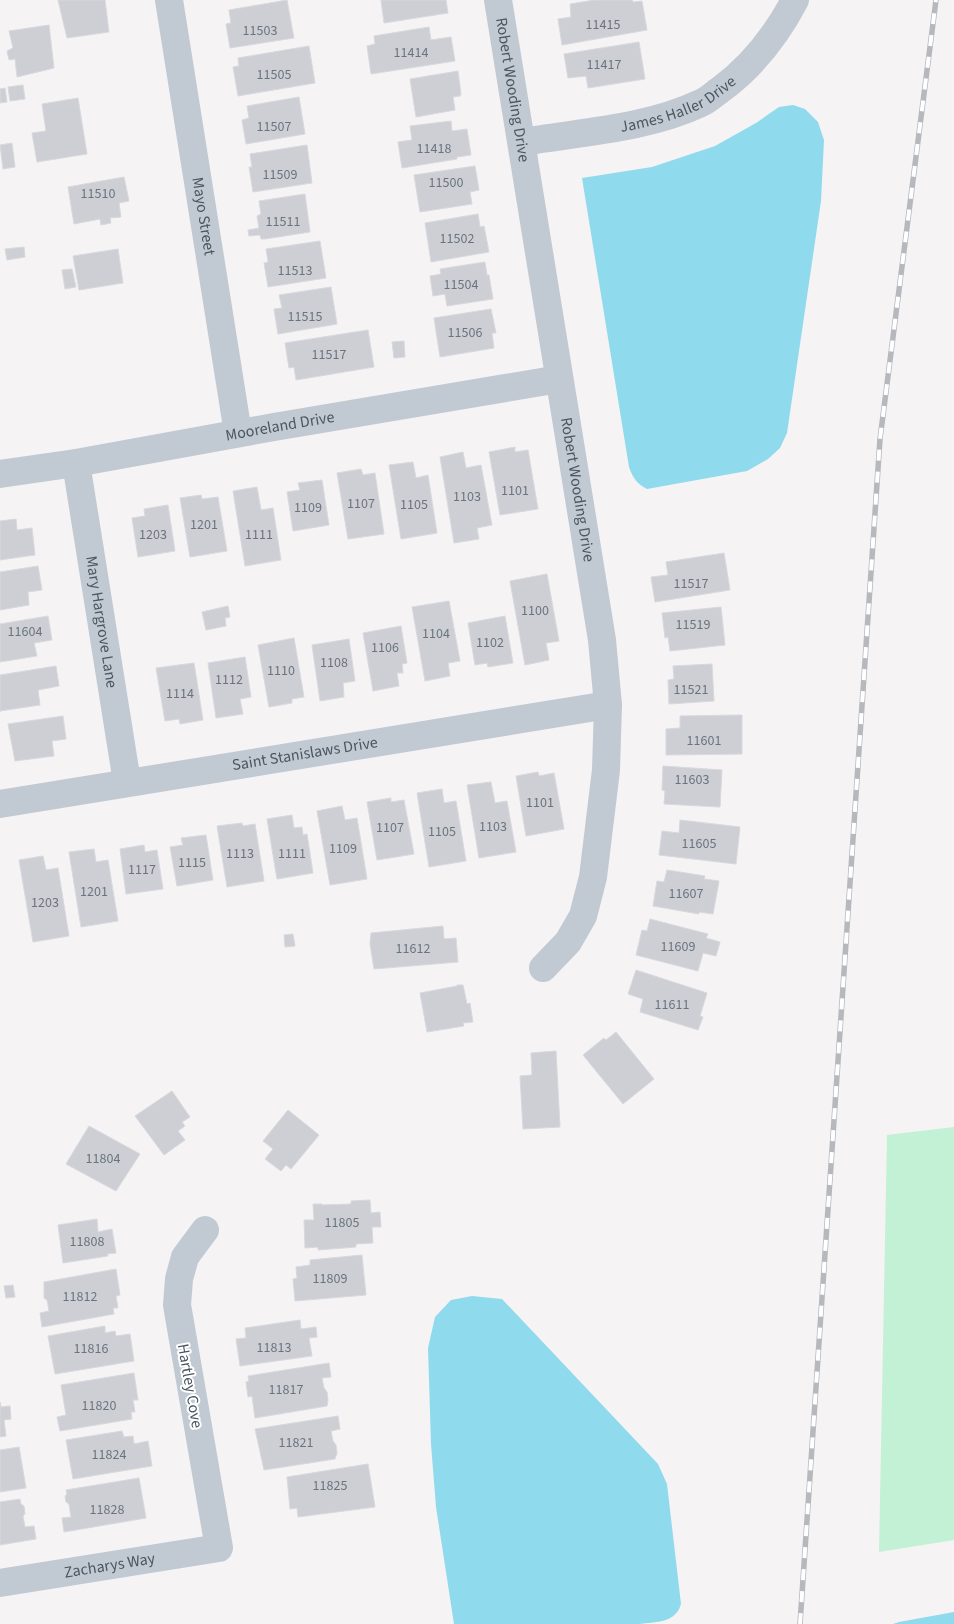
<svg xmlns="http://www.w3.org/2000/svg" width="954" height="1624" viewBox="0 0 954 1624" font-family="'Source Sans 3',sans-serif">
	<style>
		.green { fill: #c3f1d5 }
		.water { fill: #90daee }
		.building { fill: #cdcfd5; stroke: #d7d9de }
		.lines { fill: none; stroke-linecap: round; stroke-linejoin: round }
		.street { stroke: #c1cad2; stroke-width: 28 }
		.rail-casing { stroke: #b5b8bd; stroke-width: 5.5 }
		.rail { stroke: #fff; stroke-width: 4; stroke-dasharray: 11; stroke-linecap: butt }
		.labels { text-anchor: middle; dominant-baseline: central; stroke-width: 4; stroke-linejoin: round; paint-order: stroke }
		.number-label { font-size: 14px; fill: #6b747e }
		.street-label { font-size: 16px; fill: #4a5661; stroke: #fff }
	</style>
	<rect width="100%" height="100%" fill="#f5f3f3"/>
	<polygon class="green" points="954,1127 954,1540 879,1552 887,1135"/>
	<g class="water">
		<path d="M793,105L805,109L818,122L824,140L821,201L787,433L780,448L768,459L747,471L647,489C637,484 633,478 629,467L582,178L652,167L715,146L756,123L779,107Z"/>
		<path d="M472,1296L502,1299L658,1464L667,1484L681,1604C676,1623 655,1622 639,1624H454L436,1507L431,1444L428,1348L435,1317L451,1300Z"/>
		<polygon points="954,1612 954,1624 893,1624 899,1622"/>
	</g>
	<g class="building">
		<polygon points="58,0 105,0 109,32 67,38"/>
		<polygon points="287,0 294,38 230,48 226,24 231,23 229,10"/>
		<polygon points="381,0 446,0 448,13 384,23"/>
		<polygon points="594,0 632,0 633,2 642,1 647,30 562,45 558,19 571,17 570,4"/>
		<polygon points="49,25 54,68 17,77 15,59 9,60 7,51 13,48 9,31"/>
		<polygon points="429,27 431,40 451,37 455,61 371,74 367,46 375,44 374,36"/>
		<polygon points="639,42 645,79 588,88 586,76 568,78 564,54"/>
		<polygon points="309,46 315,83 238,96 233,67 239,66 238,58"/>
		<polygon points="458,71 461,94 460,96 453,97 455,110 416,117 410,79"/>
		<polygon points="23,85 25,99 10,101 8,87"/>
		<polygon points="5,88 7,102 0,103 0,89"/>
		<polygon points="299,97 305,134 246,144 242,120 249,118 247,106"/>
		<polygon points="78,98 87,154 37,162 32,133 46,131 42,104"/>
		<polygon points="451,121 452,131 467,129 471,155 457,157 457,159 402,168 398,142 412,140 410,126"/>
		<polygon points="12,143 15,167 3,169 0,145"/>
		<polygon points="307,145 312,183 253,192 249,167 252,167 250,154"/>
		<polygon points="475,166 479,190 470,192 472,204 420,212 414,175"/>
		<polygon points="124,177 129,201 119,203 121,217 110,218 111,223 101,225 100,219 74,224 68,187"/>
		<polygon points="305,194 310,232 265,239 261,239 260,235 249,236 248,230 259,228 257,216 261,214 259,201"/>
		<polygon points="478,214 480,227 484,226 489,252 431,262 425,223"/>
		<polygon points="320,241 326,278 268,287 264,263 268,262 266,249"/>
		<polygon points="24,247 25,257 7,260 5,249"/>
		<polygon points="118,249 123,283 79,290 73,256"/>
		<polygon points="485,262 487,275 489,275 493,299 447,306 445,294 433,296 430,276 441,274 440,269"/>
		<polygon points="72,269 76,287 65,289 62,270"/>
		<polygon points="331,287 337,324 278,334 274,309 282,308 279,295"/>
		<polygon points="491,309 496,333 492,333 494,348 440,357 434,318"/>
		<polygon points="368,330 374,367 296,380 294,367 289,368 285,343"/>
		<polygon points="404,341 405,357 394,358 392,342"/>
		<polygon points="515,447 515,452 528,450 538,509 500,515 489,452"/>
		<polygon points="463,452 466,468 481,465 492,525 477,528 479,539 454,543 440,457"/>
		<polygon points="413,462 416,478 428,475 437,533 401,539 389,465"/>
		<polygon points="361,469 363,475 375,473 384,534 348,539 337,473"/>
		<polygon points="322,480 329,525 293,531 287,492 300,490 298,483"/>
		<polygon points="257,487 261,510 273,508 281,560 245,566 233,491"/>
		<polygon points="201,495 202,499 218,497 227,551 190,557 180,498"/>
		<polygon points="168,505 175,551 138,557 132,518 145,516 144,509"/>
		<polygon points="16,519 17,530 32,528 35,555 0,560 0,521"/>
		<polygon points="724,553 730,590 655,602 651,577 668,575 666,562"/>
		<polygon points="38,566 42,590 28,592 29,605 0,610 0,572"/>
		<polygon points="547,574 559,641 546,643 549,660 525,665 510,581"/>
		<polygon points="449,601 460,661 448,663 450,676 425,681 412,607"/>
		<polygon points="228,606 230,617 225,618 226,626 206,630 202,612"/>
		<polygon points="721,607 725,645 670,651 668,637 665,638 662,613"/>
		<polygon points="48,616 52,640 34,643 37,656 0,662 0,624"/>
		<polygon points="505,616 513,663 488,667 487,663 475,665 468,623"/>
		<polygon points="401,626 407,663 402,664 403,673 397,673 399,686 373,691 363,633"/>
		<polygon points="294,638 304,697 292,699 292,703 269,707 258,645"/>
		<polygon points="349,639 355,681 343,683 344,697 320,701 312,645"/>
		<polygon points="245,657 251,697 240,699 243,714 216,718 208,663"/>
		<polygon points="194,663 203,720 180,724 179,719 165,721 156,668"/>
		<polygon points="712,664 714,701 669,704 668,680 674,679 673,666"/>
		<polygon points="56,666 59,686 38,690 40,705 0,711 0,712 0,675"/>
		<polygon points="742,715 742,754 666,755 666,729 680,728 680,716"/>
		<polygon points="63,716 66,739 52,741 54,756 15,761 8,724"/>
		<polygon points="663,766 722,770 720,807 664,804 665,791 662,790"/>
		<polygon points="538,772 539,776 554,773 564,829 526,836 516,776"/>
		<polygon points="491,782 495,803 507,801 516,852 479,858 467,785"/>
		<polygon points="442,789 444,803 456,801 466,861 429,867 417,793"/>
		<polygon points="391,798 391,802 404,800 414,854 377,860 367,802"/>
		<polygon points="342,806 345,820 357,818 367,879 330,885 317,811"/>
		<polygon points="292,815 294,828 302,827 303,835 307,834 313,873 277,879 267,819"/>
		<polygon points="680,820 740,827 736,864 659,855 662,831 679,833"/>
		<polygon points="242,823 243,826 255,824 264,881 227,887 217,826"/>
		<polygon points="206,835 213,880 177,886 170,847 183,845 181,838"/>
		<polygon points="144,845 145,852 157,850 163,889 126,894 120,849"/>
		<polygon points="94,849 96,862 108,860 118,921 81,927 69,852"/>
		<polygon points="43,856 46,870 58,868 69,936 33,942 19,860"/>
		<polygon points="667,870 705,876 704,879 719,881 713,914 699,912 699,914 653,906 657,881 664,882"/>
		<polygon points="650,919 708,934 706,938 720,942 716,956 703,953 698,971 636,955 642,930 647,931"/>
		<polygon points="443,926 444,939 456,938 458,962 374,969 370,944 371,933"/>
		<polygon points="293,934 295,946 285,947 284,935"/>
		<polygon points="636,970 707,993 700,1016 703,1017 698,1030 640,1012 643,999 628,994"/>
		<polygon points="457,985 463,985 467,1004 470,1003 473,1022 463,1023 464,1026 427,1032 420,993 457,986"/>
		<polygon points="616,1032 654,1079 623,1104 583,1055 604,1038 606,1040"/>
		<polygon points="556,1051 560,1127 523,1129 520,1076 532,1075 531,1053"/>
		<polygon points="172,1091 190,1117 182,1122 185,1126 178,1131 185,1140 164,1155 135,1116"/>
		<polygon points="288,1110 319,1135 291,1169 286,1165 281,1171 265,1159 273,1149 263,1141"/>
		<polygon points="89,1126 140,1154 116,1191 66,1164"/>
		<polygon points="370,1200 371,1213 380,1212 381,1227 372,1227 373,1243 356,1244 356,1247 318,1250 318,1247 305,1248 304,1220 314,1220 313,1204 322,1204 322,1205 351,1204 351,1201"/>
		<polygon points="97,1219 98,1232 112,1229 116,1253 107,1254 108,1256 63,1263 58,1225"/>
		<polygon points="362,1255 366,1295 295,1301 293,1279 297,1278 296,1267 310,1265 310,1260"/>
		<polygon points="116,1269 120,1295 116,1296 118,1308 113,1308 114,1314 42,1327 40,1313 49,1311 47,1300 44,1298 44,1282"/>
		<polygon points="13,1285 15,1297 6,1298 4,1286"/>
		<polygon points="300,1320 301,1329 316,1327 317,1337 309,1338 312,1356 240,1366 236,1339 246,1338 245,1328"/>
		<polygon points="105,1326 105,1333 115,1331 116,1336 130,1334 134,1361 55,1374 48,1336"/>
		<polygon points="329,1363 331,1377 322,1378 324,1388 327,1392 328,1400 327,1406 255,1418 252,1396 248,1397 246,1382 249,1381 248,1376"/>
		<polygon points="134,1373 138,1400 133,1400 135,1412 131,1412 132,1419 60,1431 57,1417 66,1415 61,1385"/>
		<polygon points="0,1402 1,1407 10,1406 11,1419 4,1420 6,1436 0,1437"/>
		<polygon points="338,1416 340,1429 331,1431 333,1441 336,1445 337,1453 335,1459 264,1470 255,1429"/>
		<polygon points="122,1431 124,1437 133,1436 134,1444 148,1441 152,1466 73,1479 66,1440"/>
		<polygon points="19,1447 26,1488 0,1492 0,1450"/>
		<polygon points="368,1464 375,1507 298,1517 297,1508 290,1509 287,1477"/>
		<polygon points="139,1478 146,1518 64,1532 62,1518 71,1517 69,1504 66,1502 65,1496 67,1494 66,1490"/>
		<polygon points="20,1499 21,1504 24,1506 25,1514 23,1516 25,1527 34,1526 36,1539 0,1545 0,1502"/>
	</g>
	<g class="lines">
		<g class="street">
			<path id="s1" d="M169,0L238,433"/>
			<path id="s2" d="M498,0L602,640L608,705L606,770L593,877L583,916L568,942L543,968"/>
			<path id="s3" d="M522,142C581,132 646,129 701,103C708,100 714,94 720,90C753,66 776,36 795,0"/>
			<path id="s4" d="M76,463L127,782"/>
			<path id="s5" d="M0,474L76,463L274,427L559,379"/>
			<path id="s6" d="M0,804C203,769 406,738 608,705"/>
			<path id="s7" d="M0,1583L219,1548L177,1305L179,1279L185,1257L205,1230"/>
		</g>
		<g class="rail-casing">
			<polyline id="rail" points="800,1624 880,439 936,0"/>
		</g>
		<use href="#rail" class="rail"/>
	</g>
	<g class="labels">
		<g class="number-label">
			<text x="603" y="25">11415</text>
			<text x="260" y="31">11503</text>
			<text x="411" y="53">11414</text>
			<text x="604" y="65">11417</text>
			<text x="274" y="75">11505</text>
			<text x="274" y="127">11507</text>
			<text x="434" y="149">11418</text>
			<text x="280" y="175">11509</text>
			<text x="446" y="183">11500</text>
			<text x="98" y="194">11510</text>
			<text x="283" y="222">11511</text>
			<text x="457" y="239">11502</text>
			<text x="295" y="271">11513</text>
			<text x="461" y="285">11504</text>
			<text x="305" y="317">11515</text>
			<text x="465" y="333">11506</text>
			<text x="329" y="355">11517</text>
			<text x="515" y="491">1101</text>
			<text x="467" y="497">1103</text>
			<text x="361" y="504">1107</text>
			<text x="414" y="505">1105</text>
			<text x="308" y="508">1109</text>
			<text x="204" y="525">1201</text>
			<text x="153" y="535">1203</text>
			<text x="259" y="535">1111</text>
			<text x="691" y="584">11517</text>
			<text x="535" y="611">1100</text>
			<text x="693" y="625">11519</text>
			<text x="25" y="632">11604</text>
			<text x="436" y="634">1104</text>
			<text x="490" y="643">1102</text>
			<text x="385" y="648">1106</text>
			<text x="334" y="663">1108</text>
			<text x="281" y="671">1110</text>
			<text x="229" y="680">1112</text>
			<text x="691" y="690">11521</text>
			<text x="180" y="694">1114</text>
			<text x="704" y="741">11601</text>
			<text x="692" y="780">11603</text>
			<text x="540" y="803">1101</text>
			<text x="493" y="827">1103</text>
			<text x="390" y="828">1107</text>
			<text x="442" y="832">1105</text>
			<text x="699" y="844">11605</text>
			<text x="343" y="849">1109</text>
			<text x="240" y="854">1113</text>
			<text x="292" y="854">1111</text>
			<text x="192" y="863">1115</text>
			<text x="142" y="870">1117</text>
			<text x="94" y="892">1201</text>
			<text x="686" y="894">11607</text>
			<text x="45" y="903">1203</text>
			<text x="678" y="947">11609</text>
			<text x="413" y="949">11612</text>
			<text x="672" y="1005">11611</text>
			<text x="103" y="1159">11804</text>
			<text x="342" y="1223">11805</text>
			<text x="87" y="1242">11808</text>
			<text x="330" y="1279">11809</text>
			<text x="80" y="1297">11812</text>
			<text x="274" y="1348">11813</text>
			<text x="91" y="1349">11816</text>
			<text x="286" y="1390">11817</text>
			<text x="99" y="1406">11820</text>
			<text x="296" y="1443">11821</text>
			<text x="109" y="1455">11824</text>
			<text x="330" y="1486">11825</text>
			<text x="107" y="1510">11828</text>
		</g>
		<g class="street-label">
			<text stroke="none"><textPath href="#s2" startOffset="91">Robert Wooding Drive</textPath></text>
			<text stroke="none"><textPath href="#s3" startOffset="162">James Haller Drive</textPath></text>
			<text stroke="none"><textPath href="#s1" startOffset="219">Mayo Street</textPath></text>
			<text stroke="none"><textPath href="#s5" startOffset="284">Mooreland Drive</textPath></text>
			<text stroke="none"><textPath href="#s2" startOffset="496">Robert Wooding Drive</textPath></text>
			<text stroke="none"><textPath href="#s4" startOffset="161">Mary Hargrove Lane</textPath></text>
			<text stroke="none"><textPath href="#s6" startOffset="309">Saint Stanislaws Drive</textPath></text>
			<text transform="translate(190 1386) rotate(80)">Hartley Cove</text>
			<text stroke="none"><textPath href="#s7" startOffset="111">Zacharys Way</textPath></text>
		</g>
	</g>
</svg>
